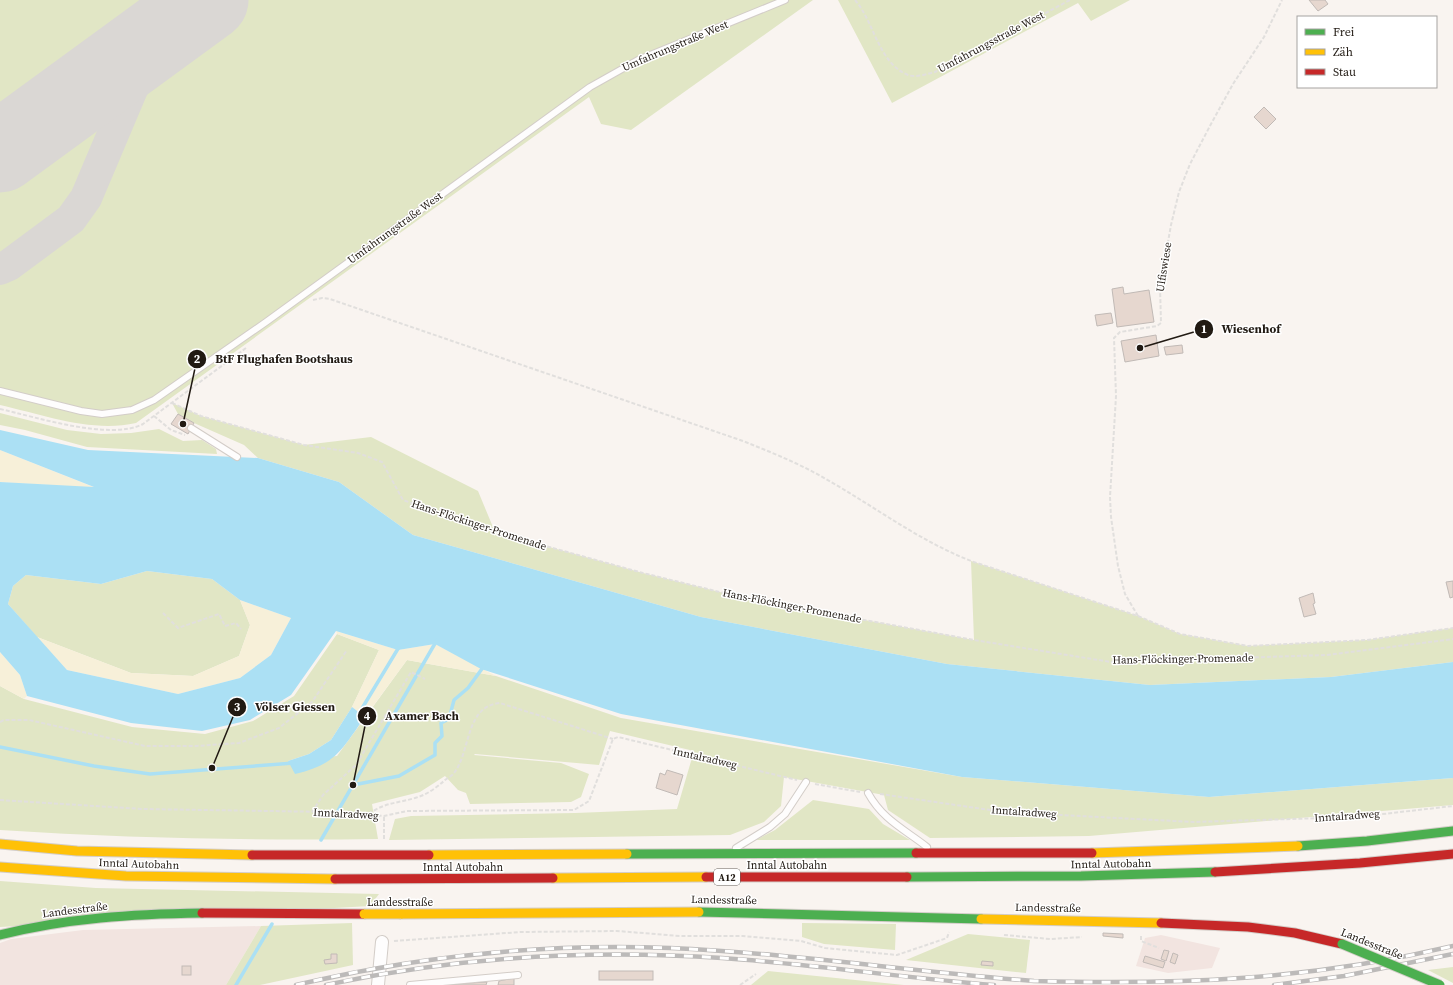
<svg xmlns="http://www.w3.org/2000/svg" width="1453" height="985" viewBox="0 0 1453 985" font-family="'Source Serif 4',serif">
	<style>
		.industrial { fill: #f2e4e0 }
		.green { fill: #e1e6c5 }
		.sand { fill: #f7f0d9 }
		.water { fill: #abe0f4; fill-rule: evenodd }
		.lines { fill: none; stroke-linecap: round; stroke-linejoin: round }
		.stream { stroke: #abe0f4; stroke-width: 3.5 }
		.taxiway { stroke: #dad7d4; stroke-width: 32 }
		.runway { stroke: #dad7d4; stroke-width: 81 }
		.building { fill: #e6d7cf; stroke: #c1bab6 }
		.lane-casing { stroke: #d3cdc8; stroke-width: 8 }
		.street-casing { stroke: #d3cdc8; stroke-width: 14 }
		.fast-casing { stroke: #d3cdc8; stroke-width: 11 }
		.slow-casing { stroke: #d3cdc8; stroke-width: 11 }
		.jam-casing { stroke: #d3cdc8; stroke-width: 11 }
		.path { stroke: #e1dfdd; stroke-width: 2; stroke-dasharray: 4 2; stroke-linecap: butt }
		.lane { stroke: #fefdfd; stroke-width: 6 }
		.street { stroke: #fefdfd; stroke-width: 12 }
		.fast { stroke: #4caf50; stroke-width: 9 }
		.slow { stroke: #ffc107; stroke-width: 9 }
		.jam { stroke: #c62828; stroke-width: 9 }
		.rail-casing { stroke: #bcbab9; stroke-width: 4.5 }
		.rail { stroke: #fff; stroke-width: 3; stroke-dasharray: 9; stroke-linecap: butt }
		.fast-bridge-casing { stroke: #d3cdc8; stroke-width: 11; stroke-linecap: butt }
		.slow-bridge-casing { stroke: #d3cdc8; stroke-width: 11; stroke-linecap: butt }
		.fast-bridge { stroke: #4caf50; stroke-width: 9 }
		.slow-bridge { stroke: #ffc107; stroke-width: 9 }
		.labels { text-anchor: middle; dominant-baseline: central; stroke-width: 3; stroke-linejoin: round; paint-order: stroke }
		.shield { fill: #fff; stroke: #645f5a; stroke-width: 1 }
		.shield-label { font-size: 10px; font-weight: bold; fill: #211a13 }
		.street-label { font-size: 11px; fill: #211a13; stroke: #fff }
		.leader { fill: none; stroke: #211a13; stroke-width: 1.5 }
		.callout-dot { fill: #211a13; stroke: #fff; stroke-width: 1.5 }
		.mark-label { font-size: 12px; text-anchor: middle; font-weight: bold; fill: #fff }
		.callout-label { font-size: 12px; text-anchor: middle; font-weight: bold; fill: #211a13; stroke: #fff; stroke-width: 3; stroke-linejoin: round; paint-order: stroke }
	</style>
	<rect width="100%" height="100%" fill="#f9f4f0"/>
	<g class="industrial">
		<polygon points="261,926 226,985 0,985 0,943 11,939 83,930"/>
		<polygon points="1161,935 1220,948 1212,968 1168,973 1136,966 1145,938"/>
	</g>
	<g class="green">
		<path d="M0,0H813L631,130L601,124L589,97L136,423C92,433 44,415 0,405Z"/>
		<polygon points="838,0 1130,0 1091,21 1078,3 892,103"/>
		<polygon points="172,403 201,416 304,445 371,437 478,491 495,532 643,573 744,598 974,640 971,561 1138,616 1180,634 1248,646 1367,640 1453,628 1453,662 1331,677 1150,685 947,664 701,617 413,535 339,482 258,458 244,445 194,423 178,414"/>
		<polygon points="0,413 67,430 101,434 131,433 159,429 183,441 202,440 216,449 217,454 87,447 25,430 0,425"/>
		<polygon points="147,571 212,579 240,600 250,625 239,656 193,676 131,673 37,637 8,604 13,586 26,575 101,584"/>
		<path d="M337,634L379,650L352,707L331,740L309,754L288,761L337,756L407,660L496,676L621,718L962,777L1209,797L1453,778V805L1089,836L930,838L888,810L884,795L784,777L781,806L764,822L730,835L389,840L395,819L411,816L575,813L677,809L694,751L610,731L599,765L475,754L474,755L561,763L589,774L581,797L571,802L470,804L466,793L458,790L445,776L420,792L372,804L378,839C252,841 126,838 0,830V686L24,699L132,727L205,734L253,721L294,696Z"/>
		<polygon points="813,800 869,809 883,824 910,840 756,840 775,830"/>
		<polygon points="0,881 96,888 379,894 370,906 0,927"/>
		<polygon points="352,923 353,965 260,985 226,985 261,926"/>
		<polygon points="802,923 896,924 895,950 824,944 802,937"/>
		<polygon points="968,934 1030,940 1026,973 906,960"/>
		<polygon points="1453,967 1453,983 1428,970"/>
		<polygon points="768,971 904,985 751,985"/>
	</g>
	<g class="sand">
		<polygon points="0,450 96,488 0,482"/>
		<polygon points="240,600 291,618 271,655 240,678 178,694 67,670 37,637 131,673 193,676 239,656 250,625"/>
		<polygon points="336,631 398,650 435,644 496,676 407,660 365,717 352,707 379,650 337,634"/>
		<polygon points="0,652 20,675 27,696 24,699 0,686"/>
	</g>
	<g class="water">
		<path d="M0,430L88,450L258,458L339,482L413,535L701,617L947,664L1150,685L1331,677L1453,662V778L1209,797L962,777L621,714L481,669L435,644L398,650L336,631L291,695L250,720L202,731L131,723L27,696L20,675L0,652V482L94,487L0,450ZM147,571L212,579L240,600L291,618L271,655L240,678L178,694L67,670L8,604L13,586L26,575L101,584Z"/>
		<path d="M352,707L365,717C341,750 337,764 295,774L288,761L309,754L331,740Z"/>
	</g>
	<g class="lines">
		<g class="stream">
			<polyline points="358,715 399,647"/>
			<polyline points="0,747 94,766 150,774 294,763"/>
			<polyline points="353,785 399,776 435,755 435,743 442,736 441,723 449,719 454,700 468,688 484,666"/>
			<polyline points="321,840 437,640"/>
			<polyline points="236,985 272,924"/>
		</g>
		<polyline class="taxiway" points="0,269 9,265 71,219 86,198 146,56 162,32"/>
		<polyline class="runway" points="0,152 208,0"/>
	</g>
	<g class="building">
		<polygon points="1309,0 1325,0 1328,4 1318,11"/>
		<polygon points="1264,107 1276,119 1266,129 1254,117"/>
		<polygon points="1123,287 1124,294 1149,290 1154,322 1117,327 1112,289"/>
		<polygon points="1111,313 1113,323 1097,326 1095,315"/>
		<polygon points="1156,335 1159,356 1125,362 1121,341"/>
		<polygon points="1182,345 1183,353 1166,355 1164,347"/>
		<polygon points="178,414 194,423 188,434 171,424"/>
		<polygon points="1453,581 1453,597 1450,598 1446,582"/>
		<polygon points="1313,593 1315,603 1313,604 1316,614 1304,617 1299,598"/>
		<polygon points="667,770 683,775 677,795 656,788 660,773 665,775"/>
		<polygon points="1103,933 1123,934 1123,938 1103,936"/>
		<polygon points="1164,950 1169,951 1166,961 1161,959"/>
		<polygon points="1173,953 1178,955 1175,964 1170,962"/>
		<polygon points="331,954 337,954 337,963 325,964 324,960 331,959"/>
		<polygon points="1145,956 1165,962 1163,968 1143,962"/>
		<polygon points="982,961 993,962 993,966 981,965"/>
		<rect x="182" y="966" width="9" height="9"/>
		<rect x="599" y="971" width="54" height="9"/>
		<polygon points="514,978 514,985 498,985 499,981"/>
		<polygon points="487,982 486,985 454,985 454,984"/>
	</g>
	<g class="lines">
		<g class="lane-casing">
			<g id="lane">
				<polyline points="0,391 81,411 102,414 132,410 154,400 266,322 590,87 638,60 785,0"/>
				<polyline points="191,428 237,457"/>
				<path d="M868,793C883,820 904,829 927,847"/>
				<polyline points="736,848 770,827 785,814 806,782"/>
				<polyline points="410,985 518,975"/>
			</g>
		</g>
		<g class="street-casing">
			<polyline id="street" points="378,985 382,942"/>
		</g>
		<g class="fast-casing">
			<g id="fast">
				<polyline points="1298,846 1367,841 1453,831"/>
				<polyline points="627,854 916,853"/>
				<polyline points="907,877 1081,876 1215,872"/>
				<polyline points="699,912 981,919"/>
				<path d="M0,935C66,918 134,914 202,913"/>
			</g>
		</g>
		<g class="slow-casing">
			<g id="slow">
				<polyline points="0,844 77,851 252,855"/>
				<polyline points="1092,853 1298,846"/>
				<polyline points="429,855 627,854"/>
				<polyline points="0,867 126,876 335,879"/>
				<polyline points="553,878 706,877"/>
				<polyline points="401,914 699,912"/>
				<polyline points="981,919 1161,923"/>
			</g>
		</g>
		<g class="jam-casing">
			<g id="jam">
				<polyline points="916,853 1092,853"/>
				<polyline points="252,855 429,855"/>
				<polyline points="1215,872 1360,863 1453,854"/>
				<polyline points="706,877 907,877"/>
				<polyline points="335,879 553,878"/>
				<polyline points="202,913 364,914"/>
				<polyline points="1161,923 1248,927 1295,933 1342,944"/>
			</g>
		</g>
		<g class="path">
			<path d="M855,0C874,21 878,63 908,75C916,78 927,74 935,72L1070,0"/>
			<path d="M313,300L322,298L330,299L743,441C773,453 803,465 831,482C878,509 920,541 971,561L1138,616L1180,634L1248,646L1367,640L1453,628"/>
			<polyline points="172,403 201,416 304,445 358,453 382,462 403,500 495,532 643,573 744,598 974,640 1111,662 1327,655 1453,639"/>
			<path d="M0,409C36,417 110,441 143,424L246,348"/>
			<polyline points="154,416 171,430 185,435"/>
			<polyline points="163,613 178,628 219,614 225,626 236,623 241,629"/>
			<polyline points="1138,616 1125,594 1118,566 1111,517 1110,497 1116,396 1114,338 1120,332 1157,326 1161,323 1160,287 1171,225 1179,192 1190,164 1211,124 1233,84 1264,37 1282,0"/>
			<polyline points="0,722 4,720 29,720 145,746 196,746 239,743 279,728 312,702 347,650"/>
			<polyline points="815,784 860,792"/>
			<polyline points="880,794 1004,812 1193,822 1357,817 1453,806"/>
			<polyline points="0,800 142,809 331,812 384,816 407,811 574,810 589,801 613,739 618,737 797,780"/>
			<polyline points="312,812 323,795 356,765 411,672 425,679"/>
			<path d="M369,814C384,802 401,803 418,797C428,794 437,787 444,781C447,778 452,776 454,773C471,751 465,706 500,703L613,739"/>
			<polyline points="384,839 384,816"/>
			<polyline points="1004,935 1050,939 1082,937"/>
			<polyline points="1141,936 1141,941 1159,948"/>
			<polyline points="394,941 521,932 617,931 680,936 743,936 801,941 825,948 897,955 947,938 949,932"/>
			<polyline points="740,985 756,974"/>
		</g>
		<use href="#lane" class="lane"/>
		<use href="#street" class="street"/>
		<use href="#fast" class="fast"/>
		<use href="#slow" class="slow"/>
		<use href="#jam" class="jam"/>
		<g class="rail-casing">
			<g id="rail">
				<path d="M296,985C418,956 544,943 670,948C792,953 912,972 1034,981C1180,985 1310,980 1453,946"/>
				<path d="M326,985C456,957 589,949 722,958C813,964 903,978 994,985"/>
				<polyline points="1274,985 1344,976 1453,954"/>
			</g>
		</g>
		<use href="#rail" class="rail"/>
		<g class="fast-bridge-casing">
			<polyline id="fast-bridge" points="1342,944 1440,985"/>
		</g>
		<g class="slow-bridge-casing">
			<polyline id="slow-bridge" points="364,914 401,914"/>
		</g>
		<use href="#fast-bridge" class="fast-bridge"/>
		<use href="#slow-bridge" class="slow-bridge"/>
	</g>
	<g class="labels">
		<rect class="shield" x="714" y="869" width="26" height="16" rx="3"/>
		<g class="shield-label">
			<text x="727" y="877">A12</text>
		</g>
		<g class="street-label">
			<text transform="translate(991 42) rotate(-28)">Umfahrungsstraße West</text>
			<text transform="translate(675 46) rotate(-23)">Umfahrungstraße West</text>
			<text transform="translate(395 228) rotate(-36)">Umfahrungstraße West</text>
			<text transform="translate(1164 267) rotate(-81)">Ulfiswiese</text>
			<text transform="translate(479 525) rotate(18)">Hans-Flöckinger-Promenade</text>
			<text transform="translate(792 606) rotate(11)">Hans-Flöckinger-Promenade</text>
			<text transform="translate(1183 659) rotate(-1)">Hans-Flöckinger-Promenade</text>
			<text transform="translate(705 758) rotate(13)">Inntalradweg</text>
			<text transform="translate(1024 812) rotate(4)">Inntalradweg</text>
			<text transform="translate(346 814) rotate(3)">Inntalradweg</text>
			<text transform="translate(1347 816) rotate(-4)">Inntalradweg</text>
			<text transform="translate(139 864) rotate(2)">Inntal Autobahn</text>
			<text transform="translate(1111 864) rotate(-1)">Inntal Autobahn</text>
			<text x="787" y="865">Inntal Autobahn</text>
			<text x="463" y="867">Inntal Autobahn</text>
			<text transform="translate(724 900) rotate(1)">Landesstraße</text>
			<text x="400" y="902">Landesstraße</text>
			<text transform="translate(1048 908) rotate(1)">Landesstraße</text>
			<text transform="translate(75 910) rotate(-7)">Landesstraße</text>
			<text transform="translate(1372 944) rotate(22)">Landesstraße</text>
		</g>
	</g>
	<path class="leader" d="M1140 348L1204 329M183 424L197 359M212 768L237 707M353 785L367 716"/>
	<g class="callout-dot">
		<circle cx="1140" cy="348" r="4"/>
		<circle cx="183" cy="424" r="4"/>
		<circle cx="212" cy="768" r="4"/>
		<circle cx="353" cy="785" r="4"/>
		<circle cx="1204" cy="329" r="10"/>
		<circle cx="197" cy="359" r="10"/>
		<circle cx="237" cy="707" r="10"/>
		<circle cx="367" cy="716" r="10"/>
	</g>
	<g class="mark-label">
		<text x="1204" y="333">1</text>
		<text x="197" y="363">2</text>
		<text x="237" y="711">3</text>
		<text x="367" y="720">4</text>
	</g>
	<g class="callout-label">
		<text x="1251" y="333">Wiesenhof</text>
		<text x="284" y="363">BtF Flughafen Bootshaus</text>
		<text x="295" y="711">Völser Giessen</text>
		<text x="422" y="720">Axamer Bach</text>
	</g>
	<rect x="1297" y="16" width="140" height="72" fill="#ffffff" stroke="#a6a3a1"/>
	<rect x="1305" y="29" width="20" height="6" fill="#4caf50" stroke="#a6a3a1"/>
	<text x="1333" y="36" font-size="12" fill="#211a13">Frei</text>
	<rect x="1305" y="49" width="20" height="6" fill="#ffc107" stroke="#a6a3a1"/>
	<text x="1333" y="56" font-size="12" fill="#211a13">Zäh</text>
	<rect x="1305" y="69" width="20" height="6" fill="#c62828" stroke="#a6a3a1"/>
	<text x="1333" y="76" font-size="12" fill="#211a13">Stau</text>
</svg>
